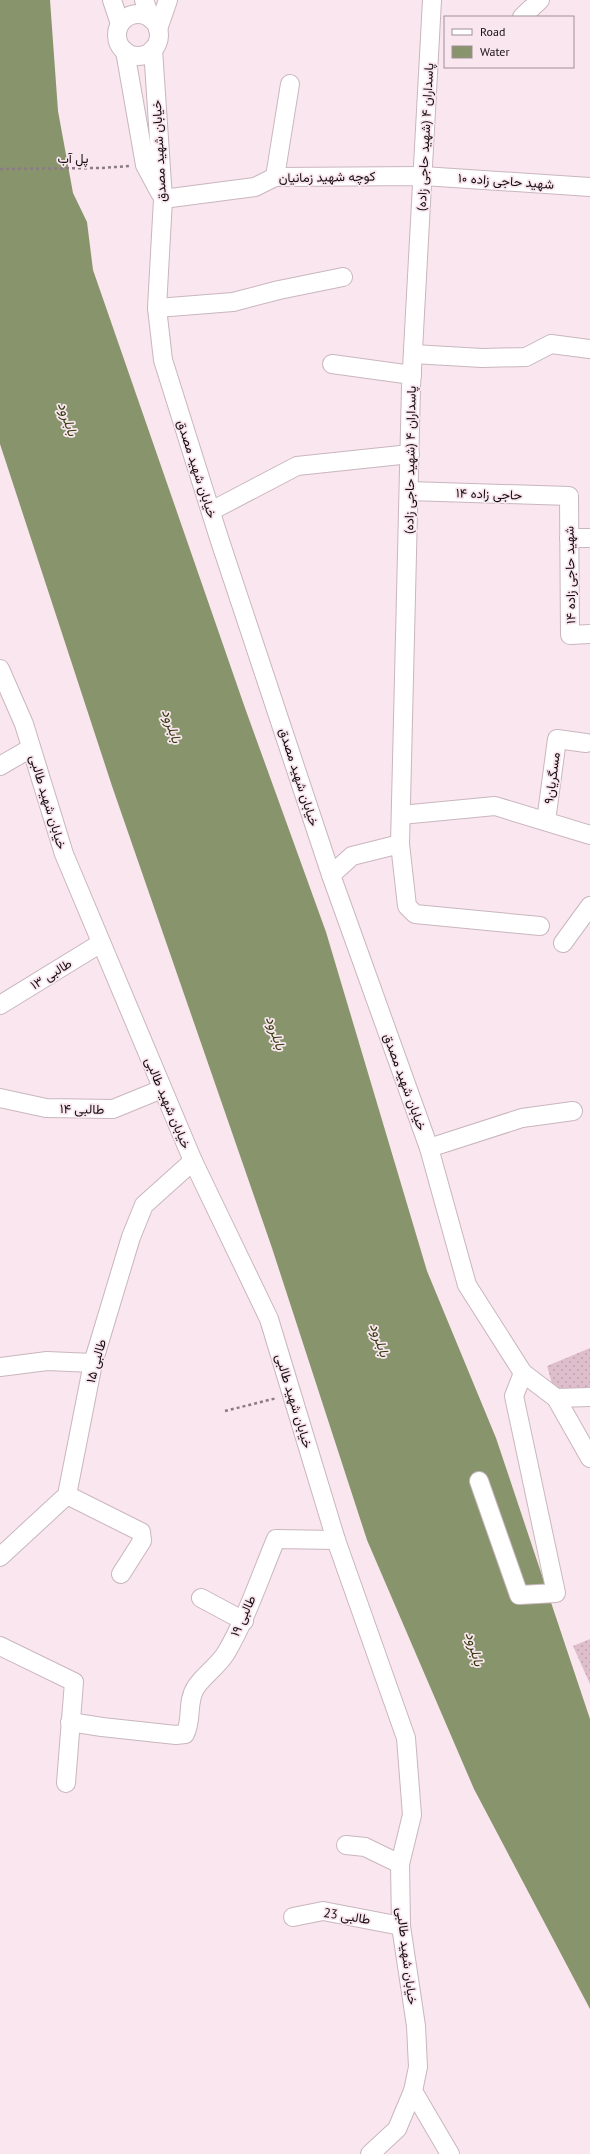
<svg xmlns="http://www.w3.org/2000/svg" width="590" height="2154" viewBox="0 0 590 2154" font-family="'PT Sans',Vazirmatn,sans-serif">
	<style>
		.park { fill: url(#park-dots) }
		.water { fill: #88946c }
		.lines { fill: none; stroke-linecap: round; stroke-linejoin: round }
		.minor-casing { stroke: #c9b6be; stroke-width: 20 }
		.path { stroke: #8a7c82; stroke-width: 2.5; stroke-dasharray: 3 3; stroke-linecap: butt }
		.minor { stroke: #fff; stroke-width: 18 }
		.labels { text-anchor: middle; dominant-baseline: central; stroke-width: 3.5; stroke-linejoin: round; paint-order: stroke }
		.street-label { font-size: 13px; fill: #140e11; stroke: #fae6ee }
		.water-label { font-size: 14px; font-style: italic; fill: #2f3b0a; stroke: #fae6ee }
	</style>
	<defs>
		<pattern id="park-dots" width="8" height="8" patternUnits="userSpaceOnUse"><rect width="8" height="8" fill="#dfbecc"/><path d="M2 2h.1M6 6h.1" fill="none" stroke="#bea2ae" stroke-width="1.8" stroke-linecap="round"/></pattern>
	</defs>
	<rect width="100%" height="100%" fill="#fae6ee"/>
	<g class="park">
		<polygon points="590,1348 590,1396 556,1398 547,1366"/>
		<polygon points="590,1639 590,1684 573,1646"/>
	</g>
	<polygon class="water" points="0,0 50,0 58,111 73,193 87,222 93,270 245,708 326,932 427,1271 496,1438 590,1719 590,2009 474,1789 367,1540 272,1248 112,786 0,444"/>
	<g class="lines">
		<g class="minor-casing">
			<g id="minor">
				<polyline points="112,0 120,24"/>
				<polyline points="144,0 151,19"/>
				<circle cx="138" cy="35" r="21"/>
				<polyline points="522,17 540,0"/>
				<polyline points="158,29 168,0"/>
				<polyline points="153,49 163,199 157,308 163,360 219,538 331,875 429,1148 467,1285 523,1373 556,1398 590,1458"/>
				<polyline points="125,51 145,165 160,193"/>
				<polyline points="275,177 290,84"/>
				<polyline points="163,199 255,187 275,177 423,176 590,187"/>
				<polyline points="157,308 233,302 279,290 343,277"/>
				<polyline points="413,354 482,358 526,357 551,344 590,349"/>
				<polyline points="332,364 412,375"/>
				<polyline points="409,491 569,496 570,635 590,634"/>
				<polyline points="211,511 297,466 410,454"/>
				<polyline points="569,538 590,538"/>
				<polyline points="0,669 24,724 64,854 193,1161 269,1319 336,1540 406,1738 412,1815 400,1864 401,1926 416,2026 418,2067 413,2091 397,2129 370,2154"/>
				<polyline points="0,766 31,748"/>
				<polyline points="401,815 495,806 590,835"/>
				<polyline points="546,821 557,739 586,743"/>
				<polyline points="400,844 407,906 415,914 540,926"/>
				<polyline points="331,875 352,856 400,844 411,387 432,0"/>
				<polyline points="563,943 590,906"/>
				<polyline points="0,1005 101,943"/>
				<polyline points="0,1098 46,1108 113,1109 162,1089"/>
				<polyline points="429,1148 522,1118 573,1111"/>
				<polyline points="0,1367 47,1361 93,1363"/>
				<polyline points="556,1398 590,1397"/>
				<polyline points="479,1481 519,1595 556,1593 514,1396 523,1373"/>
				<polyline points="67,1495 141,1532 142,1541 121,1574"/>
				<polyline points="0,1557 67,1495 93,1363 131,1237 144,1205 193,1161"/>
				<polyline points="201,1598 244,1621"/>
				<polyline points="0,1646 74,1682 66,1783"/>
				<path d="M70,1722L102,1727L176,1735L185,1734C193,1719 186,1702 196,1687C204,1675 218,1666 226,1653C247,1617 260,1577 276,1539L336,1540"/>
				<polyline points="346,1845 365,1847 400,1864"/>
				<polyline points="293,1917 323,1911 401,1926"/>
				<polyline points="413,2091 450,2154"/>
			</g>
		</g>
		<g class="path">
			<polyline points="0,169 102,168 129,166"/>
			<polyline points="225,1411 277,1398"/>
		</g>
		<use href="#minor" class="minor"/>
	</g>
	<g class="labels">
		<g class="street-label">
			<text transform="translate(425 137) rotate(-87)">پاسداران ۴ (شهید حاجی زاده)</text>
			<text transform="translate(159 151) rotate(-93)">خیابان شهید مصدق</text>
			<text x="73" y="158">پل آب</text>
			<text transform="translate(327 177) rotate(-1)">کوچه شهید زمانیان</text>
			<text transform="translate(506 181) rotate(4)">شهید حاجی زاده ۱۰</text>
			<text transform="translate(410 460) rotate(-89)">پاسداران ۴ (شهید حاجی زاده)</text>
			<text transform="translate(197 469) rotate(72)">خیابان شهید مصدق</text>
			<text transform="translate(489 494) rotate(2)">حاجی زاده ۱۴</text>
			<text transform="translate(570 575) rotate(-91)">شهید حاجی زاده ۱۴</text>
			<text transform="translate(299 777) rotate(72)">خیابان شهید مصدق</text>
			<text transform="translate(552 778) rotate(-82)">مسگریان۹</text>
			<text transform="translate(48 802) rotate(73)">خیابان شهید طالبی</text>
			<text transform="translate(51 974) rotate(-32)">طالبی ۱۳</text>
			<text transform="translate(405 1082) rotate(70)">خیابان شهید مصدق</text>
			<text transform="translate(168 1103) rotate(67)">خیابان شهید طالبی</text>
			<text transform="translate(82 1109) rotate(1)">طالبی ۱۴</text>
			<text transform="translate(96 1361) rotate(-75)">طالبی ۱۵</text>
			<text transform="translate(294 1401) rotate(73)">خیابان شهید طالبی</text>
			<text transform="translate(243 1616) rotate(-66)">طالبی ۱۹</text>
			<text transform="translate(347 1916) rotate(9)">طالبی 23</text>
			<text transform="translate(407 1956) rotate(83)">خیابان شهید طالبی</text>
		</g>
		<g class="water-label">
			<text transform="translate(68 419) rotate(71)">بابلرود</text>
			<text transform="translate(172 726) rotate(71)">بابلرود</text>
			<text transform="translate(276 1033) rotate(71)">بابلرود</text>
			<text transform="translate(380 1340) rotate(71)">بابلرود</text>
			<text transform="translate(475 1649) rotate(74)">بابلرود</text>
		</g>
	</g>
	<rect x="444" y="16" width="130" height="52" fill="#fae6ee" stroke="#9e9096"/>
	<rect x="452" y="29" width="20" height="6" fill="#ffffff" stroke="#9e9096"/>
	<text x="480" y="36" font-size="12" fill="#140e11">Road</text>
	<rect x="452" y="46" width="20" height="12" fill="#88946c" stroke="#9e9096"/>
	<text x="480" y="56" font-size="12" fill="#140e11">Water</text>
</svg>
